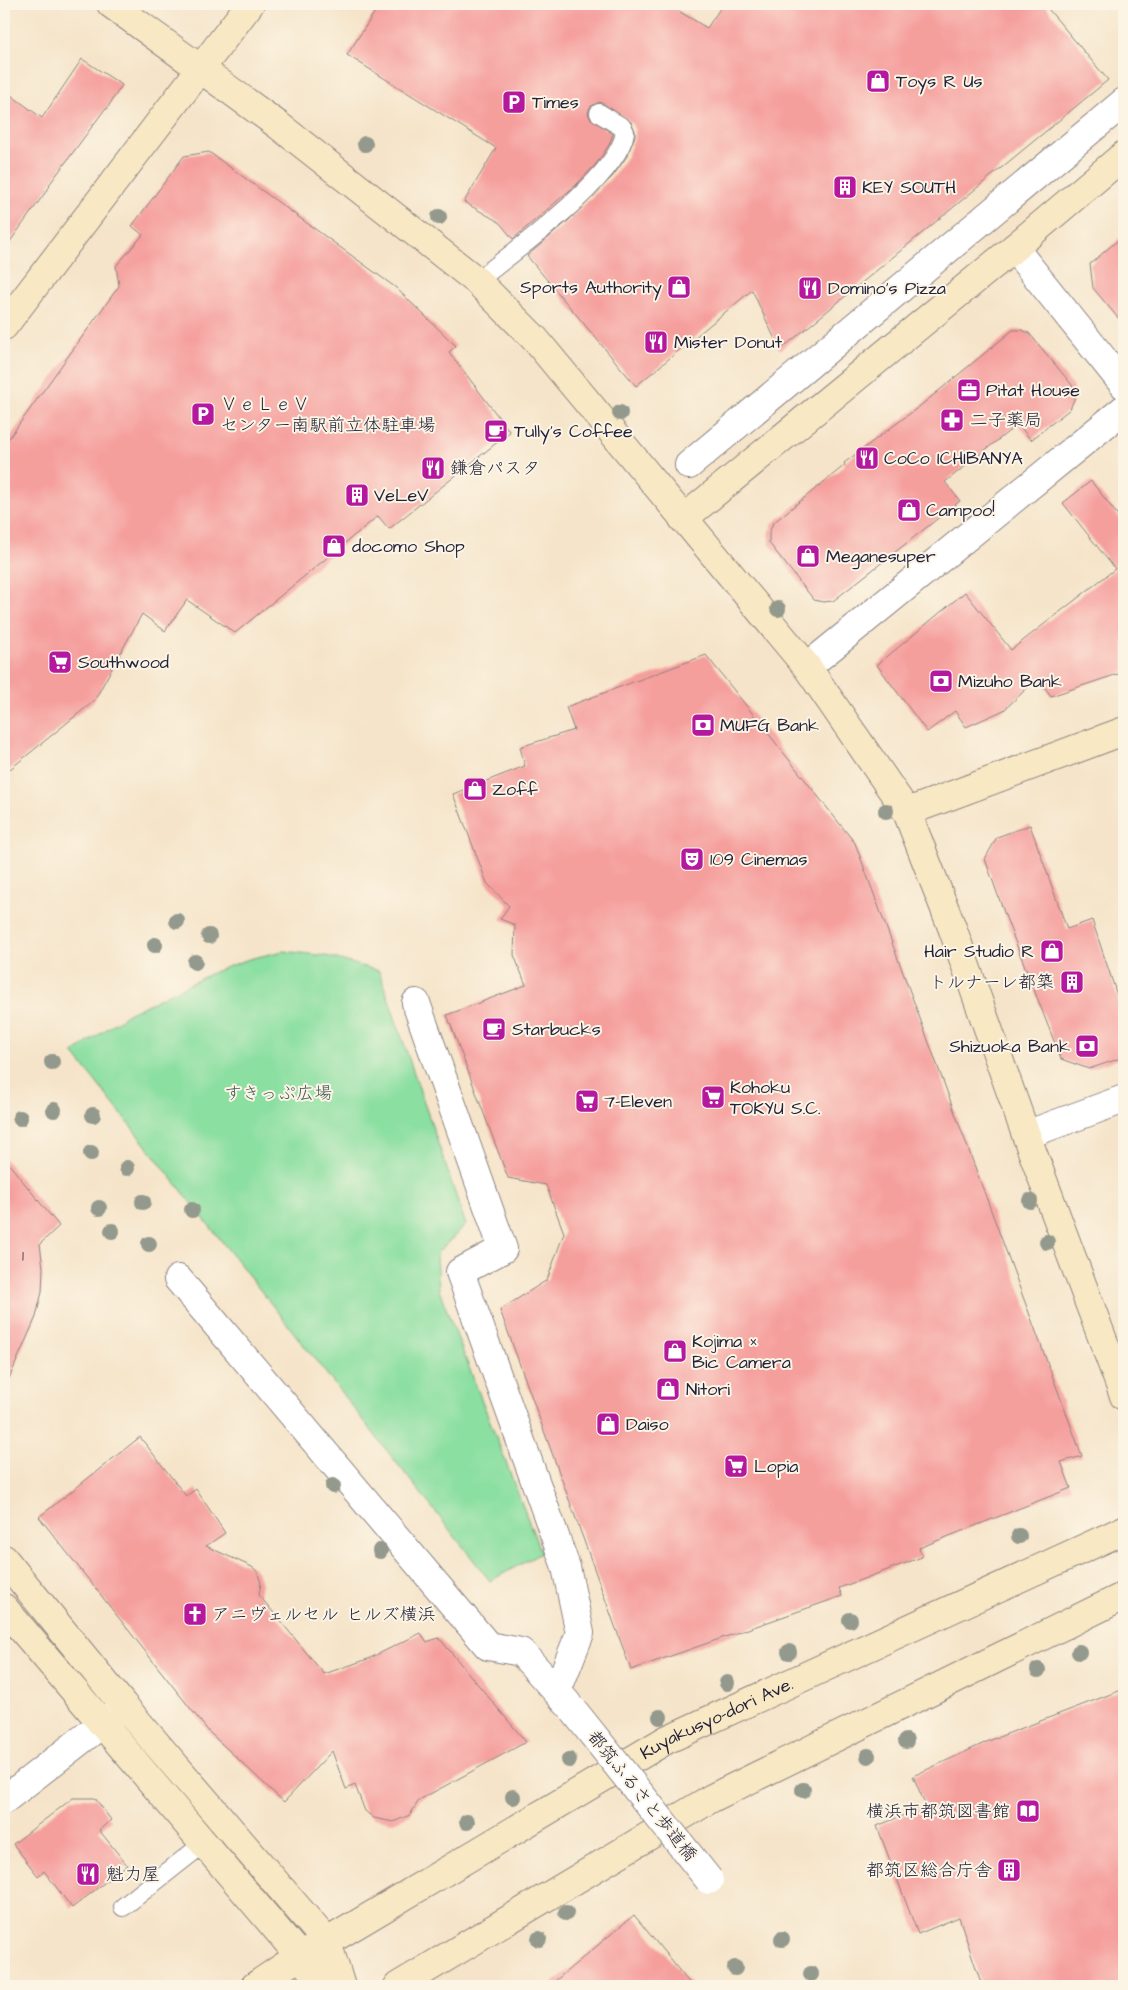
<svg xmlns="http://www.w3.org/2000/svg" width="1128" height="1990" viewBox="0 0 1128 1990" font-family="'Architects Daughter','Klee One',sans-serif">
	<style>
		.green { fill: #8bdfa1; stroke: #56806e }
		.building { fill: #f59f9d }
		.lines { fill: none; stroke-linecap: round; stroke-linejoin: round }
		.lane-casing { stroke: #8c8382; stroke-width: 20 }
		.street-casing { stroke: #8c8382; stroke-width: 30 }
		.secondary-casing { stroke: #8c8382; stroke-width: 30 }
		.lane { stroke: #fff; stroke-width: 18 }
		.street { stroke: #fff; stroke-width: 28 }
		.secondary { stroke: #f8e8c3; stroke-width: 28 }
		.street-bridge-casing { stroke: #8c8382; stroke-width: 30; stroke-linecap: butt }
		.street-bridge { stroke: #fff; stroke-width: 28 }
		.tree { fill: #93998c }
		.labels { text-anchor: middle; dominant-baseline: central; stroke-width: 4; stroke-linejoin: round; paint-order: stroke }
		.number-label { font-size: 15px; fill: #574154 }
		.poi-label { font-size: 18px; fill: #22223b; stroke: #fcf5e5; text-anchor: start }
		.park-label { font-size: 18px; fill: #425b5a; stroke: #fcf5e5 }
		.street-label { font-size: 18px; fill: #22223b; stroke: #fcf5e5 }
	</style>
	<rect width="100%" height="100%" fill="#fcf5e5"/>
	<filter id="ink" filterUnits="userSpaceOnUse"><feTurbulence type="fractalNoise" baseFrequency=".02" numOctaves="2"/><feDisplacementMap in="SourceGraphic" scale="10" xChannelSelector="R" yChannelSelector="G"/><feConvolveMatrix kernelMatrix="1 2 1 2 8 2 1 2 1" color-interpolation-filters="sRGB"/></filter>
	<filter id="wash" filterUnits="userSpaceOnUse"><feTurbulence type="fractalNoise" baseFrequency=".0096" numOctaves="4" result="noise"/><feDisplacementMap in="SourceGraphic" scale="20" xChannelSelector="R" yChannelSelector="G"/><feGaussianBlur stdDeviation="1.12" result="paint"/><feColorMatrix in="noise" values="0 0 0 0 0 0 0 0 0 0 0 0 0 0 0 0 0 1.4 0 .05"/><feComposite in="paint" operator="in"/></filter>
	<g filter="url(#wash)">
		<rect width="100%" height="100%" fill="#f5e4c9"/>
		<polygon class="green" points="283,951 326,956 379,971 466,1225 437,1253 439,1290 541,1553 490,1581 73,1053 128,1014 216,971 249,959"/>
		<g id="blocks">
			<g class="building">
				<polygon points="380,4 667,4 707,28 723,4 1044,4 1108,80 780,350 752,290 636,386 527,256 569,220 613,176 627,156 635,136 635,131 631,122 604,104 599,102 590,107 588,113 590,118 613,134 609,145 596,164 577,184 513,239 499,222 464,202 496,148 347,55"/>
				<polygon points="82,59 122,85 106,110 105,109 49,185 50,186 4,250 4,90 42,118"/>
				<polygon points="209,152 395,287 456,346 449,352 510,432 389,529 378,516 235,633 187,600 165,631 142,614 94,701 4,774 4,445 119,286 116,266 143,235 132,226 184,156"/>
				<polygon points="1124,235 1124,325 1093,288 1090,264"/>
				<polygon points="1013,330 1022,330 1029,333 1072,385 1075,397 1070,409 1031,440 1018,424 945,482 960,501 833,601 823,602 814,600 769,543 769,533 773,523 845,465 844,463 920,406"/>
				<polygon points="1091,481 1124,523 1124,672 1051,696 1038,678 1004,710 966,727 955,711 927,732 877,665 965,592 1011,650 1115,569 1063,503"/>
				<polygon points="706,655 855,843 1082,1456 1061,1462 1071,1488 919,1548 922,1557 839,1588 842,1596 631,1670 500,1310 547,1280 564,1233 546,1185 508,1178 447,1015 526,985 514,955 515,925 500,919 509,906 487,883 453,794 525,766 520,747 574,730 566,707"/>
				<polygon points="1030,825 1067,929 1092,920 1124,1016 1124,1057 1089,1069 1061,1059 1006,918 985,859 997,837"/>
				<polygon points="4,1158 59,1226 40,1244 43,1268 42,1292 39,1304 36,1317 4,1390"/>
				<polygon points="140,1437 186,1496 196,1489 225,1533 206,1546 252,1567 257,1571 261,1583 259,1595 324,1674 368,1659 421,1633 426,1642 439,1638 526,1742 419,1800 410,1815 393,1822 374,1818 365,1811 355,1785 346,1789 332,1751 284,1802 209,1732 39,1517"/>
				<polygon points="1124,1689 1124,1986 982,1986 959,1917 918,1934 877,1826 926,1806 913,1776 991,1740"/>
				<polygon points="73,1798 95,1798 111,1820 99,1830 127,1865 72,1908 44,1871 38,1876 13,1844"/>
				<polygon points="634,1915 692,1986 549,1986"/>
			</g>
		</g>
	</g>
	<g filter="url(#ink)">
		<use href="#blocks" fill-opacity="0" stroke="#8c8382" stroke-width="1"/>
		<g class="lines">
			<g class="lane-casing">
				<g id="lane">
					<path d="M477,281C513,252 619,177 625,132L622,127L599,113"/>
					<polyline points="123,1907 203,1844"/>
				</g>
			</g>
			<g class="street-casing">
				<g id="street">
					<polyline points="1014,248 1124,385"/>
					<polyline points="689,465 1124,102"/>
					<polyline points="807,667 1124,409"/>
					<polyline points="416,1003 503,1249 460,1272 566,1567 580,1633 557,1691"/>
					<polyline points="1026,1135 1124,1099"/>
					<polyline points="178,1279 488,1646 521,1652 567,1703"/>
					<polyline points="4,1800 121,1709"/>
				</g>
			</g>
			<g class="secondary-casing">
				<g id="secondary">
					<polyline points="111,4 278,125 477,281 535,339 807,667 907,812 953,930 1026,1135 1124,1396"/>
					<polyline points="4,326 250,4"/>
					<polyline points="683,519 1014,248 1124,155"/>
					<polyline points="907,812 1124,731"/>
					<polyline points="4,1559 124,1706 327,1942 341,1986"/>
					<polyline points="4,1608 325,1986"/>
					<path id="s1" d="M255,1986L298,1957L327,1942L666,1740L1124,1530"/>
					<polyline points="398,1986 712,1798 1124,1596"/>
				</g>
			</g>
			<use href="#lane" class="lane"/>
			<use href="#street" class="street"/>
			<use href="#secondary" class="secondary"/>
			<g class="street-bridge-casing">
				<polyline id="street-bridge" points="574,1711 709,1880"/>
			</g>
			<use href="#street-bridge" class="street-bridge"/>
		</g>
		<g class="tree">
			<circle cx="365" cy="144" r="8"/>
			<circle cx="439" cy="217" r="8"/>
			<circle cx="620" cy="413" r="8"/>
			<circle cx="778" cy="609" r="8"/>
			<circle cx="886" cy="811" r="8"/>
			<circle cx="177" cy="921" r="8"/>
			<circle cx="209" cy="936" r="8"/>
			<circle cx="155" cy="945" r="8"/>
			<circle cx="195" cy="962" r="8"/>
			<circle cx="52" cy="1062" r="8"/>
			<circle cx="54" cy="1110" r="8"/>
			<circle cx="93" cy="1115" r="8"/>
			<circle cx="20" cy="1118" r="8"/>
			<circle cx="91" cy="1153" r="8"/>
			<circle cx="127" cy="1168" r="8"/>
			<circle cx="1030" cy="1201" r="8"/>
			<circle cx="143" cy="1202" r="8"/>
			<circle cx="99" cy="1208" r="8"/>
			<circle cx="192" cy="1210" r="8"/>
			<circle cx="112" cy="1231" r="8"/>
			<circle cx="1047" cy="1242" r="8"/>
			<circle cx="149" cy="1244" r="8"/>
			<circle cx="333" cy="1486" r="8"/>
			<circle cx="1019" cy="1536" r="8"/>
			<circle cx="380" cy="1551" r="8"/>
			<circle cx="850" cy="1620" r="8"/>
			<circle cx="789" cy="1652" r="8"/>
			<circle cx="1079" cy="1652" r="8"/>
			<circle cx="1038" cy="1670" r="8"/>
			<circle cx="727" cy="1683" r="8"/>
			<circle cx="660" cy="1717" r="8"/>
			<circle cx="906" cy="1741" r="8"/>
			<circle cx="868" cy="1756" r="8"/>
			<circle cx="569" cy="1760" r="8"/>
			<circle cx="803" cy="1790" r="8"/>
			<circle cx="513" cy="1797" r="8"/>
			<circle cx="467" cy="1822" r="8"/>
			<circle cx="566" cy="1913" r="8"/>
			<circle cx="539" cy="1939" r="8"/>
			<circle cx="782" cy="1939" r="8"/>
			<circle cx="735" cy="1968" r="8"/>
			<circle cx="811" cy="1974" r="8"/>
		</g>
	</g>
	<defs>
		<g id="shop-square" transform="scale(1.25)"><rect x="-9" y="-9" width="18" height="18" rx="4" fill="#b5179e" stroke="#fcf5e5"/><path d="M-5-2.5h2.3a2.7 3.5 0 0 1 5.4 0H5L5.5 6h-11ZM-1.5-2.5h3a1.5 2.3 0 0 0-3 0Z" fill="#fff"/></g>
		<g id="parking-square" transform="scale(1.25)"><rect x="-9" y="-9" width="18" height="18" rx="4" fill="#b5179e" stroke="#fcf5e5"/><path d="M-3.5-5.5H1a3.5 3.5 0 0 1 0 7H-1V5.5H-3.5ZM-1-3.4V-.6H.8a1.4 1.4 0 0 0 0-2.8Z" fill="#fff"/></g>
		<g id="building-square" transform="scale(1.25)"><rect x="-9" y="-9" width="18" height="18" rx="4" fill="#b5179e" stroke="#fcf5e5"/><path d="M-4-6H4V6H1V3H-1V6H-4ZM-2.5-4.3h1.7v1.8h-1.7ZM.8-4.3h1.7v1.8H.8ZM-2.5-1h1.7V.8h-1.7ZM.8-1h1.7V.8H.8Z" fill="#fff"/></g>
		<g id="restaurant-square" transform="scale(1.25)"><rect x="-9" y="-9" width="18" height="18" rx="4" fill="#b5179e" stroke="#fcf5e5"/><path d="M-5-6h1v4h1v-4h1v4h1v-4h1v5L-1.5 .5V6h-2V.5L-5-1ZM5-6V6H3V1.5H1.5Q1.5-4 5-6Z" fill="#fff"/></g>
		<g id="office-square" transform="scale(1.25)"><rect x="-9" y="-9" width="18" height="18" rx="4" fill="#b5179e" stroke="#fcf5e5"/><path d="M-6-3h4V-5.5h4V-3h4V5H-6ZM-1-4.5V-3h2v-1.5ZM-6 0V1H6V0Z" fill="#fff"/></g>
		<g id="pharmacy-square" transform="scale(1.25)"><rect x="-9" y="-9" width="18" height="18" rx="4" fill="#b5179e" stroke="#fcf5e5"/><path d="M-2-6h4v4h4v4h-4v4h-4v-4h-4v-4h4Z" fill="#fff"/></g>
		<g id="cafe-square" transform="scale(1.25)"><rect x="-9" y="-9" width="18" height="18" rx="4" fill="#b5179e" stroke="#fcf5e5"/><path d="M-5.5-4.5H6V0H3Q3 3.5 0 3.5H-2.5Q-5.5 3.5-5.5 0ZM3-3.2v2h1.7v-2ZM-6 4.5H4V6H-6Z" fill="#fff"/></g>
		<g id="supermarket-square" transform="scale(1.25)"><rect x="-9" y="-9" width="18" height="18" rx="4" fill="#b5179e" stroke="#fcf5e5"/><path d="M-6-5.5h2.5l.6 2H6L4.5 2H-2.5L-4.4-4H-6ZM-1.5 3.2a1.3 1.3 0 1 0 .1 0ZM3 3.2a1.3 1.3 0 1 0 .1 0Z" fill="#fff"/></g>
		<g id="bank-square" transform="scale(1.25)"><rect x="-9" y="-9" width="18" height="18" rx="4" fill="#b5179e" stroke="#fcf5e5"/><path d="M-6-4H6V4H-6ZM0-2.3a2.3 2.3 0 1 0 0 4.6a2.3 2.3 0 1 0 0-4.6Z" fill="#fff"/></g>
		<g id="theatre-square" transform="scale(1.25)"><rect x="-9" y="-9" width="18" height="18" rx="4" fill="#b5179e" stroke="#fcf5e5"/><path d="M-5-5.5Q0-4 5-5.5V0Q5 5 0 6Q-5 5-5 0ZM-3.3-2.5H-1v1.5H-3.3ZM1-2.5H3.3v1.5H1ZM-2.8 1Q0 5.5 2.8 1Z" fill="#fff"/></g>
		<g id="church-square" transform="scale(1.25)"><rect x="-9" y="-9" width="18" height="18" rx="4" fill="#b5179e" stroke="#fcf5e5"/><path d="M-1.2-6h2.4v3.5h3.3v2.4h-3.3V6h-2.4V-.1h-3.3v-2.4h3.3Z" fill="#fff"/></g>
		<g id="library-square" transform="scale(1.25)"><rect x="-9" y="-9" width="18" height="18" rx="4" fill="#b5179e" stroke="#fcf5e5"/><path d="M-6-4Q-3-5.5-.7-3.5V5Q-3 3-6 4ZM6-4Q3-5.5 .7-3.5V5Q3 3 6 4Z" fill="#fff"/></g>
	</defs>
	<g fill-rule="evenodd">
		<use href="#shop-square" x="878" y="81"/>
		<use href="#parking-square" x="514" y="102"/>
		<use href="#building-square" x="845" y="187"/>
		<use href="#shop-square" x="679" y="287"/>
		<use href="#restaurant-square" x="810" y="288"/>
		<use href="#restaurant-square" x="656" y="342"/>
		<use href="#office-square" x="969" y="390"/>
		<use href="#parking-square" x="203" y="414"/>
		<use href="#pharmacy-square" x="952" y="420"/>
		<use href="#cafe-square" x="496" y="431"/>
		<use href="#restaurant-square" x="867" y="458"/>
		<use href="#restaurant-square" x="433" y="468"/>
		<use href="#building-square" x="357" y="495"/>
		<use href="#shop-square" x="909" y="510"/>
		<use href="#shop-square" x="334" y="546"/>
		<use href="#shop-square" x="808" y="556"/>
		<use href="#supermarket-square" x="60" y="662"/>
		<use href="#bank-square" x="941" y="681"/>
		<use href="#bank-square" x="703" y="725"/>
		<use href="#shop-square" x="475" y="789"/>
		<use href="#theatre-square" x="692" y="859"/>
		<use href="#shop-square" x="1052" y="951"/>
		<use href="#building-square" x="1072" y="982"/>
		<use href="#cafe-square" x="494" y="1029"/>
		<use href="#bank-square" x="1087" y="1046"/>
		<use href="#supermarket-square" x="713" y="1097"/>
		<use href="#supermarket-square" x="587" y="1101"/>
		<use href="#shop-square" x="675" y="1351"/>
		<use href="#shop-square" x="668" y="1389"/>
		<use href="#shop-square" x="608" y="1424"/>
		<use href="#supermarket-square" x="736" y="1466"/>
		<use href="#church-square" x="195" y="1614"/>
		<use href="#library-square" x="1028" y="1811"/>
		<use href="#building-square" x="1009" y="1870"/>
		<use href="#restaurant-square" x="88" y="1874"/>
	</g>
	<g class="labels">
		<g class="number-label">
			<text x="23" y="1256">1</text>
		</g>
		<g class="poi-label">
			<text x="896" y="81">Toys R Us</text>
			<text x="532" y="102">Times</text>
			<text x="862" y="187">KEY SOUTH</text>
			<text x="662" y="287" text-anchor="end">Sports Authority</text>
			<text x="828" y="288">Domino's Pizza</text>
			<text x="674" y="342">Mister Donut</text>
			<text x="986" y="390">Pitat House</text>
			<text x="220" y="404">ＶｅＬｅＶ<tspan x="220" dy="21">センター南駅前立体駐車場</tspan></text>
			<text x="970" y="420">二子薬局</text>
			<text x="514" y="431">Tully's Coffee</text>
			<text x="884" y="458">CoCo ICHIBANYA</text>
			<text x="450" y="468">鎌倉パスタ</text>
			<text x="374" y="495">VeLeV</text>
			<text x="926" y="510">Campoo!</text>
			<text x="352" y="546">docomo Shop</text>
			<text x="826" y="556">Meganesuper</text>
			<text x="78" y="662">Southwood</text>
			<text x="958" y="681">Mizuho Bank</text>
			<text x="720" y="725">MUFG Bank</text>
			<text x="492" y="789">Zoff</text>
			<text x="710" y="859">109 Cinemas</text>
			<text x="1034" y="951" text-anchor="end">Hair Studio R</text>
			<text x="1054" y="982" text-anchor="end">トルナーレ都築</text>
			<text x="512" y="1029">Starbucks</text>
			<text x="1070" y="1046" text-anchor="end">Shizuoka Bank</text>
			<text x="730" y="1087">Kohoku<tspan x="730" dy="21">TOKYU S.C.</tspan></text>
			<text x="604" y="1101">7-Eleven</text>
			<text x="692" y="1341">Kojima ×<tspan x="692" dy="21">Bic Camera</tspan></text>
			<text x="686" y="1389">Nitori</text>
			<text x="626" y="1424">Daiso</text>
			<text x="754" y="1466">Lopia</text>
			<text x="212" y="1614">アニヴェルセル ヒルズ横浜</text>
			<text x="1010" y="1811" text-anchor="end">横浜市都筑図書館</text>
			<text x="992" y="1870" text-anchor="end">都筑区総合庁舎</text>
			<text x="106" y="1874">魁力屋</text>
		</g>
		<g class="park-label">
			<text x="278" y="1093">すきっぷ広場</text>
		</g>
		<g class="street-label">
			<text stroke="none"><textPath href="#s1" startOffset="534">Kuyakusyo-dori Ave.</textPath></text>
			<text transform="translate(642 1796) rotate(51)">都筑ふるさと歩道橋</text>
		</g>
	</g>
	<rect width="1128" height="1990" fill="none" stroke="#fcf5e5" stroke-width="20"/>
</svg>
